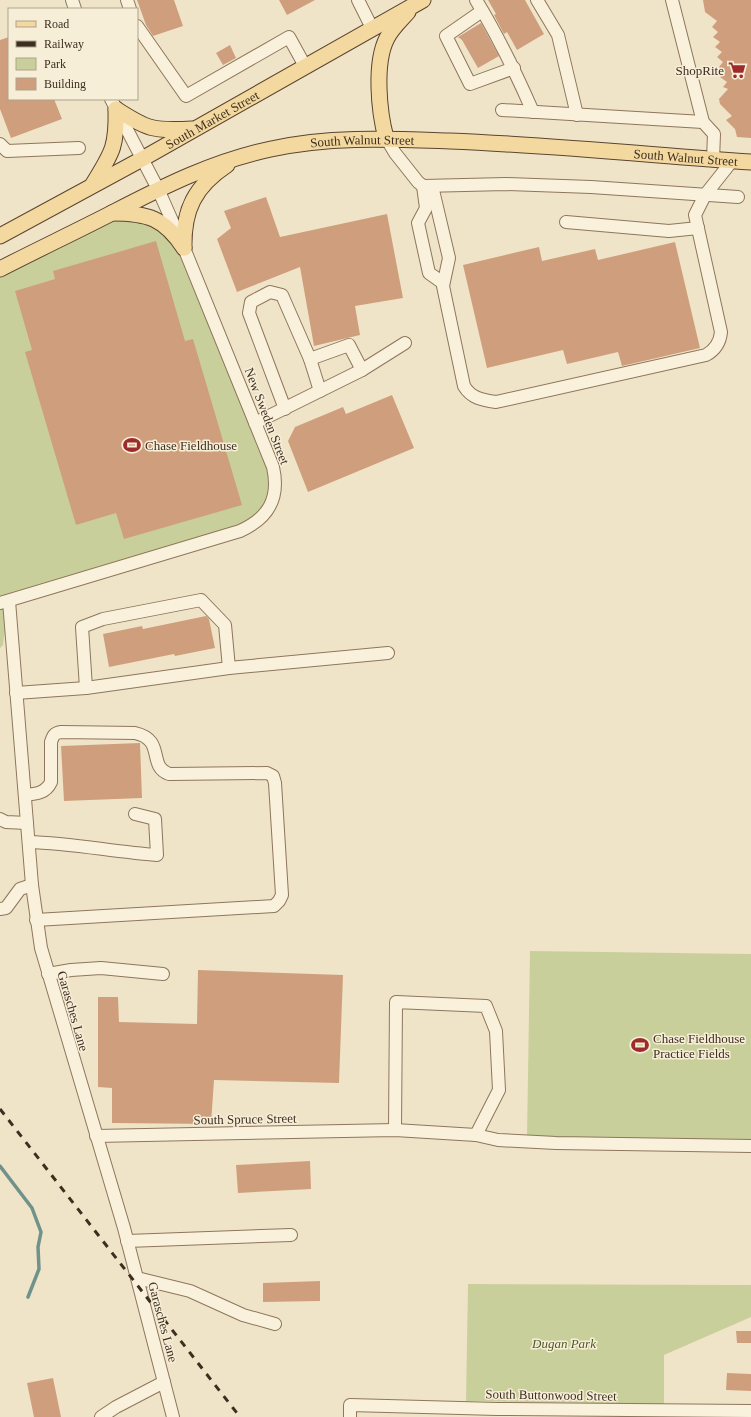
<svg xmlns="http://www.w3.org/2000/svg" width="751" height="1417" viewBox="0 0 751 1417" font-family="'Times New Roman',serif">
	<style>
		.green { fill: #c9cf9b }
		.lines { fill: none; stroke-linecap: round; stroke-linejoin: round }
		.stream { stroke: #6f938a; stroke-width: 3.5 }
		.building { fill: #cf9f7d }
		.minor-casing { stroke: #8d765c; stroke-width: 14 }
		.major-casing { stroke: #5b4430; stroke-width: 17 }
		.minor { stroke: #faf1dc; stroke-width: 12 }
		.major { stroke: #f3d9a0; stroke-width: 15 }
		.rail { stroke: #3d2e20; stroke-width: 3; stroke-dasharray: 7 7; stroke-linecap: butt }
		.labels { text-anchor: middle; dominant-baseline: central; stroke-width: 3; stroke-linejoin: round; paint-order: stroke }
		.poi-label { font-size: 13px; fill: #3d2e20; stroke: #f7eed8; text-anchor: start }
		.street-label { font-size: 13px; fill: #3d2e20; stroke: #f7eed8 }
		.park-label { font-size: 13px; font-style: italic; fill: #4d5a26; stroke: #f7eed8 }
	</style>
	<rect width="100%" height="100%" fill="#f0e4c8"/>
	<g class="green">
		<polygon points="111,213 172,231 276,478 258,521 9,601 3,645 0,648 0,269"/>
		<polygon points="530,951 751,954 751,1140 527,1137"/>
		<polygon points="468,1284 751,1285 751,1317 664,1355 664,1404 466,1401"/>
	</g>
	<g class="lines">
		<polyline class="stream" points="0,1166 32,1208 41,1232 38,1247 39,1269 28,1297"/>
	</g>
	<g class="building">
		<polygon points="137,0 174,0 183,26 153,36 146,25"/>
		<polygon points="279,0 315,0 287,15"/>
		<polygon points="488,0 525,0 544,34 517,50 507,32 504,34 494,15 496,14"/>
		<polygon points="703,0 751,0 751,138 737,137 735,129 726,120 732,116 720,104 719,99 728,89 723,87 727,82 720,77 725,72 719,67 723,62 717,57 722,52 715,47 720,42 713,37 718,32 712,27 717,21 705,12"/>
		<polygon points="481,23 499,56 478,68 462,40 458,37"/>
		<polygon points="9,37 9,99 54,99 62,119 11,138 0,109 0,40"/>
		<polygon points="230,45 236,58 223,65 216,53"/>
		<polygon points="266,197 280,237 387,214 403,298 355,306 360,335 314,346 300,267 237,292 217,239 231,228 224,211"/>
		<polygon points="156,241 185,341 193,339 242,505 124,539 116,513 76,525 25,352 32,350 15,291 55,279 53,271"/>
		<polygon points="675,242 700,348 622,366 618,352 567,364 563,350 487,368 463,265 539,247 542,261 595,249 598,260"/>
		<polygon points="392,395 414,448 308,492 288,441 295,427 343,407 346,414"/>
		<polygon points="206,616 209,619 215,648 175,656 174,654 109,667 103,634 142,626 143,629"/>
		<polygon points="140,743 142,798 64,801 61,746"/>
		<polygon points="198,970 343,975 339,1083 214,1080 211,1124 112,1123 112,1088 98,1087 98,997 118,997 119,1022 197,1024"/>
		<polygon points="310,1161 311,1189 238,1193 236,1165"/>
		<polygon points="320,1281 320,1301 263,1302 263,1283"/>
		<polygon points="736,1331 751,1331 751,1343 737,1343"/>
		<polygon points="727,1373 751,1374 751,1391 726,1390"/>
		<polygon points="53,1378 61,1417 34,1417 27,1383"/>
	</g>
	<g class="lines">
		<g class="minor-casing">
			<g id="minor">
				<polyline points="72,0 75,9"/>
				<polyline points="127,0 130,9"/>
				<polyline points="358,0 372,28"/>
				<path d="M476,0C498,36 516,73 533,112"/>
				<polyline points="537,0 558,35 577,115"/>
				<polyline points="672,0 703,122 714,134 713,160"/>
				<polyline points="482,11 446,36 470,84 514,68"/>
				<polyline points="137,26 186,96 289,37 305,66"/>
				<polyline points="502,110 703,122"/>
				<polyline points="386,138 395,153 418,182 423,186 506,184 591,187 738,197"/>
				<polyline points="0,144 7,151 79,148"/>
				<polyline points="423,186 426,208 418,223 429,273 443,283"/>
				<path d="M432,186L449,258L443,286L464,386C471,398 482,400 496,402L706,355C715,350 720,343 721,332L695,215L705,195L732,161"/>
				<polyline points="566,222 669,231 698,228"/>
				<polyline points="310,359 320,391"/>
				<polyline points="285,409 249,313 251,302 270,292 282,295 310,359 349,345 362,370"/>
				<polyline points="255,423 362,370 405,343"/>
				<polyline points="9,601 32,885 41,948 124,1228 173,1417"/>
				<path d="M0,603L240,531C269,518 280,498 273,467L184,248L158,189L111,99"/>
				<polyline points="86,688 82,627 103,619 201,600 225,625 229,668"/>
				<polyline points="16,693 86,688 229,668 388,653"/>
				<path d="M25,795C36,794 46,793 51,782V742C53,736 54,733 61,732L135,733C166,740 147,766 169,774L267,773L273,776L275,783L282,895L279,901L274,906L36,920"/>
				<polyline points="0,819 6,822 27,823"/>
				<path d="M29,842C72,843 114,852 157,855L155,819L135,814"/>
				<polyline points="0,909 6,908 20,889 32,885"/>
				<polyline points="48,974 71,970 101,968 163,974"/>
				<polyline points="395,1130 396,1002 486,1006 496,1031 499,1090 476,1135"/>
				<polyline points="96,1136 395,1130 476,1135 498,1140 556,1143 751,1146"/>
				<polyline points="127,1241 291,1235"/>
				<polyline points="137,1278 190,1291 243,1315 275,1324"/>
				<polyline points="101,1417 116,1407 164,1382"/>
				<polyline points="350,1417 350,1405 497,1409 751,1411"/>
			</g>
		</g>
		<g class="major-casing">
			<g id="major">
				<path d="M116,109C148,130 154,131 192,129"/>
				<path d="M386,138C379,112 374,63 387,38C392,28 401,20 408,12"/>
				<path d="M93,184C112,153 117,147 116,109"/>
				<path d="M112,213C148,213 164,218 184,248"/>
				<path id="s1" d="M0,236L142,159L423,0"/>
				<path d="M184,248C183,210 195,186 227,165"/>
				<path id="s2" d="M0,269C37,250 75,232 112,213C164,186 214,161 271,149C331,136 390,139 450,141C551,145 651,155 751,162"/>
			</g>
		</g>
		<use href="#minor" class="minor"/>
		<use href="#major" class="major"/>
		<polyline class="rail" points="0,1109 240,1417"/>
	</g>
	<defs>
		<g id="supermarket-bare" transform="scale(1.38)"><path d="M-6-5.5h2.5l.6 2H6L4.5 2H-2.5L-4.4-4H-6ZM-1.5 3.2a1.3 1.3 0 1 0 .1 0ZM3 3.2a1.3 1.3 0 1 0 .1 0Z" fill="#9e2a2b" stroke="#f7eed8" stroke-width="2.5" paint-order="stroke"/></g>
		<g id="stadium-bare" transform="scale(1.38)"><path d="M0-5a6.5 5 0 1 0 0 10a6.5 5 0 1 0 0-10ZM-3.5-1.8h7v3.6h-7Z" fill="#9e2a2b" stroke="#f7eed8" stroke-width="2.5" paint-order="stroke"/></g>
	</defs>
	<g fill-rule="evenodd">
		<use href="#supermarket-bare" x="737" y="70"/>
		<use href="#stadium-bare" x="132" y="445"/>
		<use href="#stadium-bare" x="640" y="1045"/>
	</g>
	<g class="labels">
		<g class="poi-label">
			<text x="724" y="70" text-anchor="end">ShopRite</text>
			<text x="145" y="445">Chase Fieldhouse</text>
			<text x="653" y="1038">Chase Fieldhouse<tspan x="653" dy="15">Practice Fields</tspan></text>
		</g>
		<g class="street-label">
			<text stroke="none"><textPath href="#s1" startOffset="242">South Market Street</textPath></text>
			<text stroke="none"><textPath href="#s2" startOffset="389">South Walnut Street</textPath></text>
			<text stroke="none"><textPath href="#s2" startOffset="713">South Walnut Street</textPath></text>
			<text transform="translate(267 416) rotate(69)">New Sweden Street</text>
			<text transform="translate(73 1011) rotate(74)">Garasches Lane</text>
			<text transform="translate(245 1119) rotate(-1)">South Spruce Street</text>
			<text transform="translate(163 1322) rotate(75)">Garasches Lane</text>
			<text transform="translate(551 1395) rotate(1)">South Buttonwood Street</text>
		</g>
		<g class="park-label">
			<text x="564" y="1343">Dugan Park</text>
		</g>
	</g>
	<rect x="8" y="8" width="130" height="92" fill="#f7eed8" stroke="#ada18e"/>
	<rect x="16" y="21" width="20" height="6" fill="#f3d9a0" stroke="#ada18e"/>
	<text x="44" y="28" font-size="12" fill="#3d2e20">Road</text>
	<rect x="16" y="41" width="20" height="6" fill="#3d2e20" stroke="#ada18e"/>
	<text x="44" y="48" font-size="12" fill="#3d2e20">Railway</text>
	<rect x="16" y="58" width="20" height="12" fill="#c9cf9b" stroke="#ada18e"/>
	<text x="44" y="68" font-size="12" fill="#3d2e20">Park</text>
	<rect x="16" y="78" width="20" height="12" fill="#cf9f7d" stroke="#ada18e"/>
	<text x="44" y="88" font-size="12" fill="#3d2e20">Building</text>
</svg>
